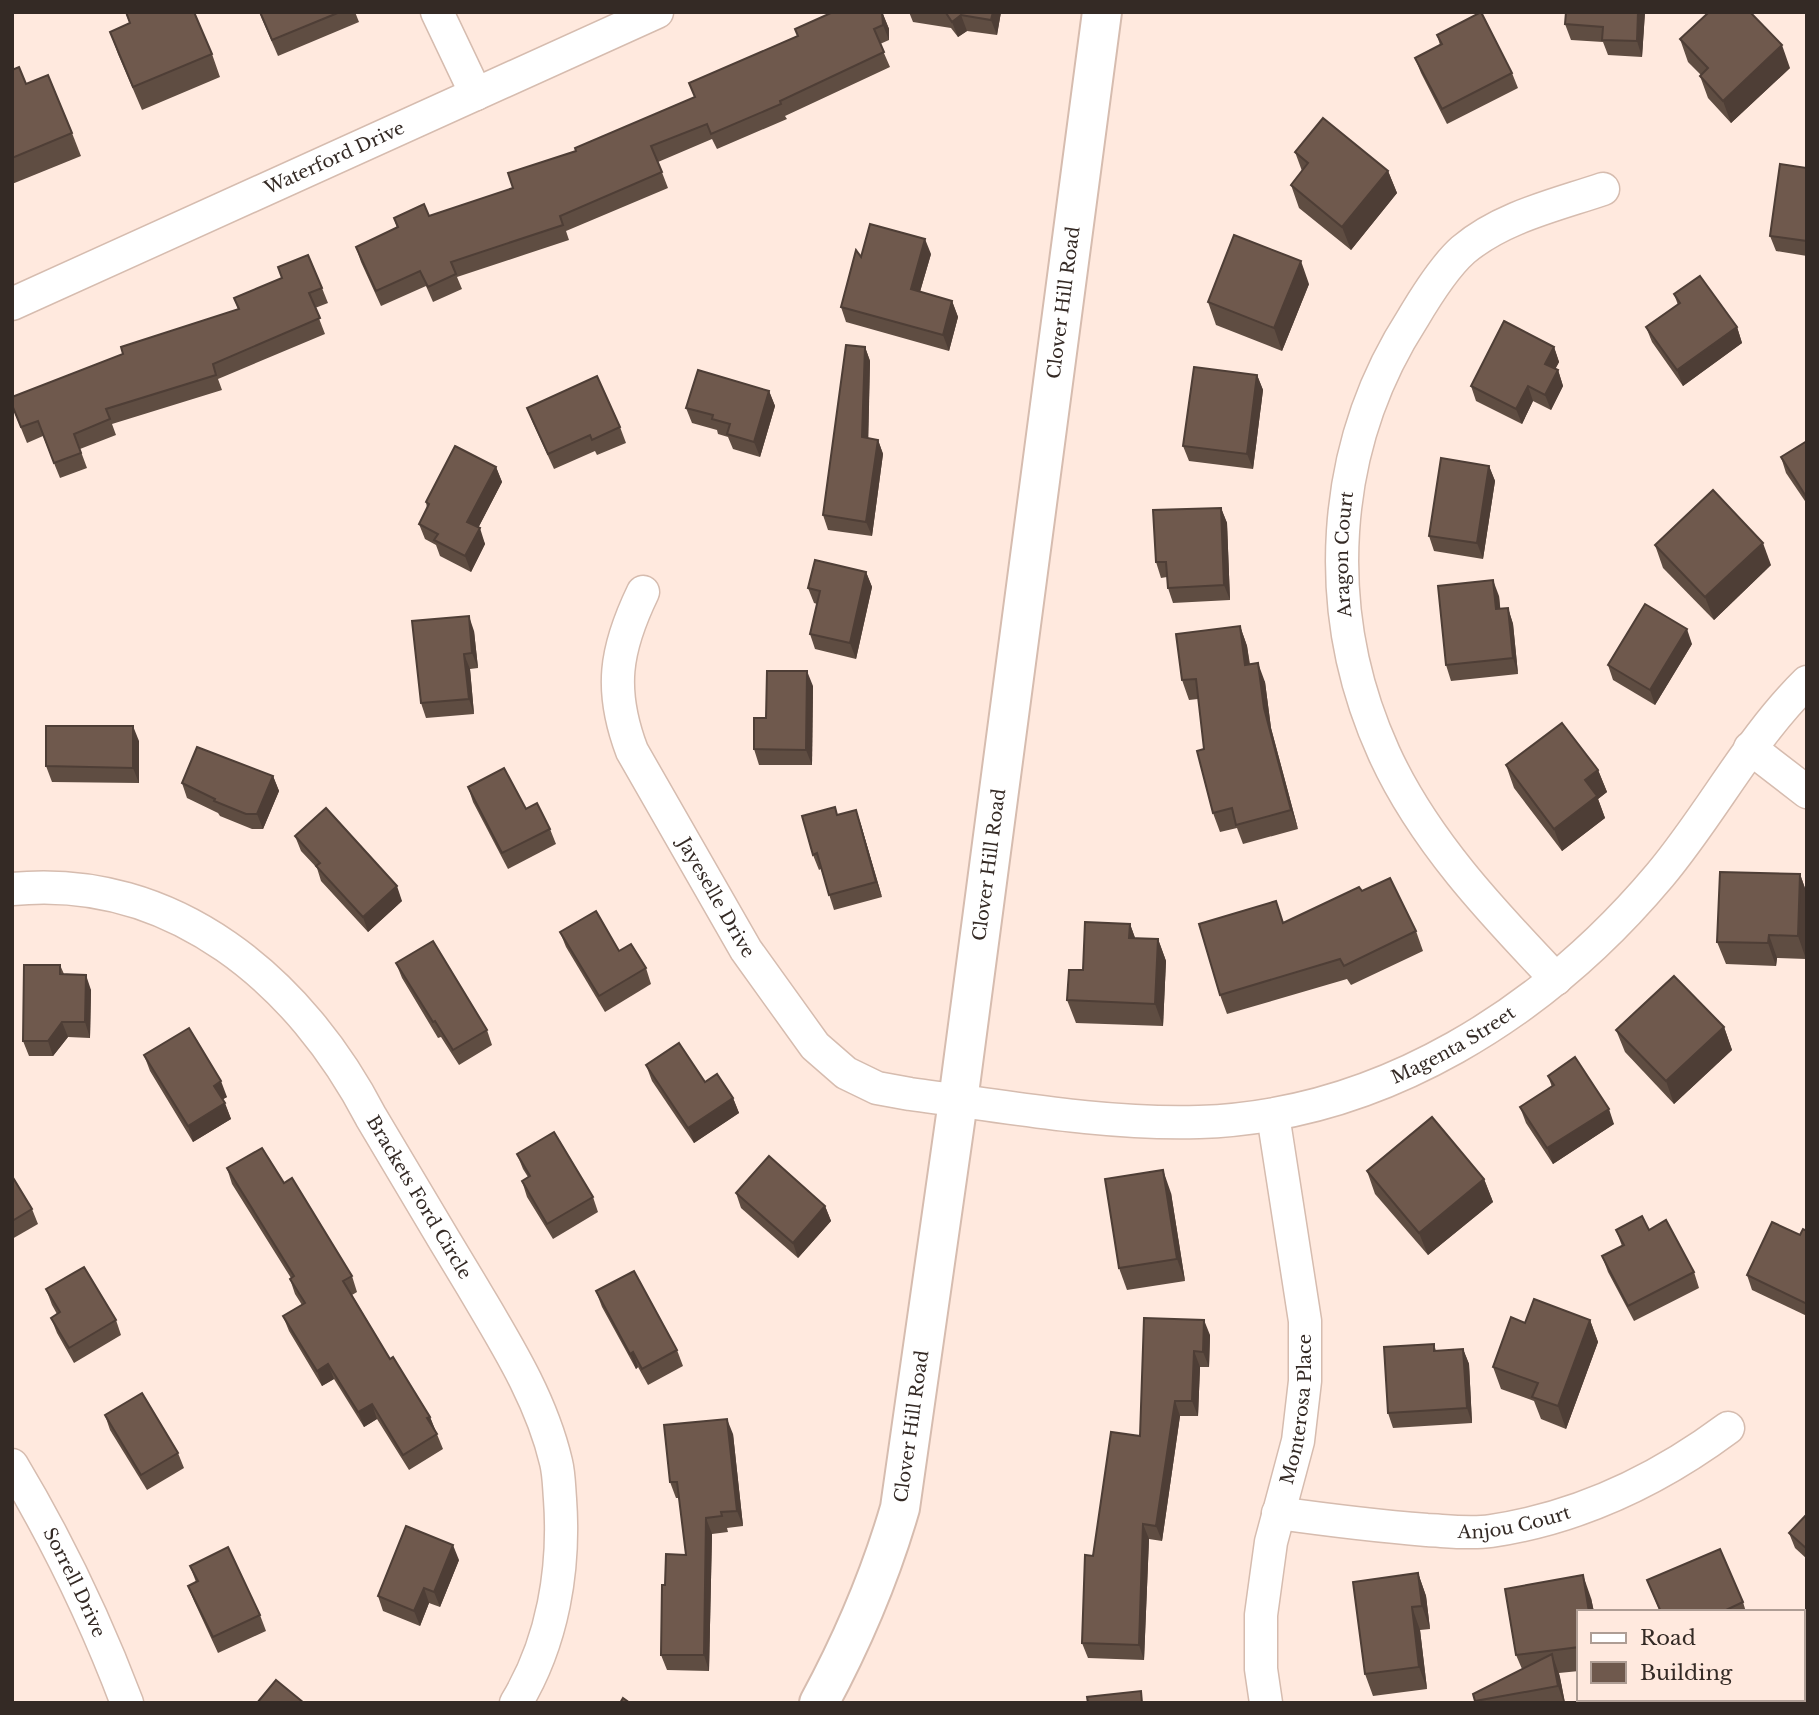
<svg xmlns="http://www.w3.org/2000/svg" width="1819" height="1715" viewBox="0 0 1819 1715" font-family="'Libre Baskerville',serif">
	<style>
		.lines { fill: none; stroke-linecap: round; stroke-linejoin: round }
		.minor-casing { stroke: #d6bcaf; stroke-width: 35 }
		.tertiary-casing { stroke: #d6bcaf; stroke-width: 42 }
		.minor { stroke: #fff; stroke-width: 32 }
		.tertiary { stroke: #fff; stroke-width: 38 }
		.wall { fill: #5f4d42 }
		.shaded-wall { fill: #4e3e36 }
		.building { fill: #6f594d; stroke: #4e3e36; stroke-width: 2 }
		.labels { text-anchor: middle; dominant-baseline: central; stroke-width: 7; stroke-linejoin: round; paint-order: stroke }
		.street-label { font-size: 18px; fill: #342a25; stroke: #ffe9de }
	</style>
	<rect width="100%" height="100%" fill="#ffe9de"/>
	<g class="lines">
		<g class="minor-casing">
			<g id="minor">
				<polyline points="437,12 476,94"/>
				<path id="s1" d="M12,304L657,12"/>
				<path id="s2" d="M643,592C615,650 609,690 632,751L746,950L815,1046L846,1073L877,1088L910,1094C1003,1106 1105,1125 1199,1122C1382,1116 1545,1012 1660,875C1712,813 1749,739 1807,682"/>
				<polyline points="1750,748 1807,792"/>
				<path id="s3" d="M12,889C174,873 301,982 371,1117C405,1174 438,1230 472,1286C505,1342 541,1398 556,1462C559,1474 559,1487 560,1499C565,1569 553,1642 516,1703"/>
				<path id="s4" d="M1556,979C1491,911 1423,839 1384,753C1320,612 1329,448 1413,318C1426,296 1444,267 1463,250C1502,217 1556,205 1603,189"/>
				<path id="s5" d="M12,1465C57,1540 96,1621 127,1703"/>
				<path id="s6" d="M1278,1513C1328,1520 1377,1526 1427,1530C1447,1531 1470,1534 1491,1531C1578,1518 1658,1480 1728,1428"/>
				<path id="s7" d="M1266,1703L1261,1669V1615L1271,1542L1298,1441L1305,1381V1321L1273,1115"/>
			</g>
		</g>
		<g class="tertiary-casing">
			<g id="tertiary">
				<path id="s8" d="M819,1703C853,1640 880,1577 900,1508L958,1101L1102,12"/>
			</g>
		</g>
		<use href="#minor" class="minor"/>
		<use href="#tertiary" class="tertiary"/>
	</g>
	<g class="wall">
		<polygon points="125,12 212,54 220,77 142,110 118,54 110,32 130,24"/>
		<polygon points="259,12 355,12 359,22 278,56"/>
		<polygon points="882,12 889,29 889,40 880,44 890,67 785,116 787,119 717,149 712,139 658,162 668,188 566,231 569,240 457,277 462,289 433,302 426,286 381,306 361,262 356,247 397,228 394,218 429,216 513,188 576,151 695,97 689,83 798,37 795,29"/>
		<polygon points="909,12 1001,12 997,35 967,31 958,37 951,28 913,22"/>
		<polygon points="1645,12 1642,57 1608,55 1603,42 1571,40 1565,24"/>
		<polygon points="1437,35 1512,73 1518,88 1447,124 1421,73 1415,58 1440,45"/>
		<polygon points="1680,39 1790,68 1731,123 1708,98 1700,76 1701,75 1688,62"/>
		<polygon points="12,70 72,133 81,156 12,184"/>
		<polygon points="1295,152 1388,171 1397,193 1351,250 1299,208 1291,185 1302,171"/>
		<polygon points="1807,168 1807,256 1776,251 1770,236"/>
		<polygon points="931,254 920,292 952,301 958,317 949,351 846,322 841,307"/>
		<polygon points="278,267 322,288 328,303 315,308 325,334 218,379 222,390 112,424 116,435 80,449 87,468 60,478 43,436 27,443 12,406 238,309 234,298 282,278"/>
		<polygon points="1309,284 1282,351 1216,325 1208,302"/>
		<polygon points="1674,294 1737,327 1742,343 1683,386 1652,342 1646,327 1678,305"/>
		<polygon points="865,347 870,361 868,438 878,440 883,454 872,536 828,530 823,515"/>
		<polygon points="1554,347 1559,362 1555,369 1558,370 1563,386 1551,410 1533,401 1522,424 1476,401 1471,386"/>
		<polygon points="1257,375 1263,390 1253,469 1189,461 1183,446"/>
		<polygon points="769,391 775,406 760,457 733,449 728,437 718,434 717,430 692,423 686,408"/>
		<polygon points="527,408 620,427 626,443 597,455 595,451 554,469 533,423"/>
		<polygon points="1807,441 1807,504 1786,473 1781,457"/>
		<polygon points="1489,466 1495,481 1483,559 1434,551 1429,536"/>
		<polygon points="496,467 502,482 478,528 485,544 471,572 440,556 436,545 425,539 419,524 427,508 426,502"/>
		<polygon points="1221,508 1227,523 1230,600 1173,603 1168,588 1167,577 1161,578 1156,562"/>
		<polygon points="1655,545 1771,565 1714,620 1663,568"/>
		<polygon points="866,572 872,587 856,659 815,649 810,634 817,604 814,603 808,588"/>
		<polygon points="1499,596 1500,609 1508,608 1513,624 1518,674 1451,681 1446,665"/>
		<polygon points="1240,626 1247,646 1250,664 1265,682 1271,728 1298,829 1243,844 1237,828 1220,832 1213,813 1198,699 1189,700 1182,680"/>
		<polygon points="474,631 478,668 470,669 474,714 426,718 421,703"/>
		<polygon points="1692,644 1655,705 1613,680 1608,665"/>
		<polygon points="813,686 812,765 759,765 754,749 766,718"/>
		<polygon points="139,741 139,783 52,782 46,766"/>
		<polygon points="1506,765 1598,770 1607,792 1598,799 1605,818 1562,851 1514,788"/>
		<polygon points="273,776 279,791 263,829 252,829 220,816 218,813 187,798 182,783"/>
		<polygon points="468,787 550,829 556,844 508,869 473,802"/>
		<polygon points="856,810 861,825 882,897 834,910 821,869 819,870 813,855 838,815"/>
		<polygon points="295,836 402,901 368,932 321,881 317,868 301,851"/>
		<polygon points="1800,874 1807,894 1806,959 1777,958 1776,966 1726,964 1717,942"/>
		<polygon points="1362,891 1416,931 1423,951 1351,985 1347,979 1227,1014 1220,995 1284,923"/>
		<polygon points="1130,924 1135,938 1158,939 1166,961 1163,1026 1076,1023 1067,1000 1083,970"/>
		<polygon points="560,932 619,951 646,968 651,984 605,1012 566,947"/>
		<polygon points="396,963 487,1030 492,1045 459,1065 441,1037 438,1038 402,978"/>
		<polygon points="60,965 64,974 91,990 90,1038 68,1037 53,1056 29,1056 23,1041"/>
		<polygon points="1724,1027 1732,1050 1674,1104 1625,1052 1616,1030"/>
		<polygon points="144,1055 227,1097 223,1099 231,1119 193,1142 150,1071"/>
		<polygon points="646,1065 705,1082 733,1098 739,1113 694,1143 652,1081"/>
		<polygon points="1548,1076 1614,1124 1553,1164 1526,1123 1520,1107 1552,1087"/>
		<polygon points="517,1154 593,1197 598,1212 553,1239 527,1197 522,1181 528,1177 523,1169"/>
		<polygon points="227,1168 284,1183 352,1276 357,1292 352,1295 390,1359 430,1417 443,1449 409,1470 377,1419 364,1427 334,1379 322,1386 289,1331 283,1316 302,1305 295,1294 290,1279 291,1278 232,1184"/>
		<polygon points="1367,1171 1484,1179 1493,1202 1428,1255 1375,1194"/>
		<polygon points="12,1176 32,1209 38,1224 12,1239"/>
		<polygon points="736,1193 825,1206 831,1221 798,1258 741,1208"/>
		<polygon points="1171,1193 1185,1281 1127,1290 1119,1268"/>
		<polygon points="1616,1230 1649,1230 1694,1272 1699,1288 1634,1321 1608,1272 1602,1256 1622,1246"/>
		<polygon points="1807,1231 1807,1316 1752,1290 1747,1275"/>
		<polygon points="46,1289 116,1320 121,1335 74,1363 57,1333 51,1318 57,1314 52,1305"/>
		<polygon points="596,1291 677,1350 683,1366 648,1385 638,1367 636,1369 602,1307"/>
		<polygon points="1144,1318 1210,1335 1209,1367 1200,1367 1198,1416 1180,1416 1162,1541 1149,1539 1144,1660 1088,1658 1082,1643 1093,1556 1140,1436"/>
		<polygon points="1590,1320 1598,1342 1566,1429 1541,1419 1534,1401 1501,1389 1493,1367 1525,1323"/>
		<polygon points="1434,1344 1436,1351 1463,1349 1469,1364 1472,1423 1393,1428 1388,1413"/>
		<polygon points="105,1415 178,1453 184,1468 147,1490 110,1430"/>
		<polygon points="733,1434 743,1526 727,1528 728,1532 712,1534 709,1671 667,1670 661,1655 665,1585 686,1555 679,1498 676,1498 670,1482"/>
		<polygon points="1807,1514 1807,1559 1795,1548 1789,1533"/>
		<polygon points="459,1560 440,1607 429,1603 420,1626 383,1611 378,1596"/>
		<polygon points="190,1566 260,1615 266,1631 218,1653 194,1601 188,1586 196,1582"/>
		<polygon points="1418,1573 1426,1596 1430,1629 1420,1630 1427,1689 1373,1696 1365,1674"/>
		<polygon points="1647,1580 1743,1602 1746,1612 1660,1612"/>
		<polygon points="1591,1598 1594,1612 1579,1612 1579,1671 1559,1673 1565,1703 1476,1703 1473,1694 1522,1669 1516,1655"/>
	</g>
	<g class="shaded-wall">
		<polygon points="993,12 1001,12 997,35 991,20"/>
		<polygon points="1638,12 1645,12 1642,57 1637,41"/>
		<polygon points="883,14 889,29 889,40 883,25"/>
		<polygon points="961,15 967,31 958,37 952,22"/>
		<polygon points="1782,45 1790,68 1731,123 1723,101"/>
		<polygon points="1388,171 1397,193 1351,250 1342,227"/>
		<polygon points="925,239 931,254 916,305 911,289"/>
		<polygon points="1301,261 1309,284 1282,351 1274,328"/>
		<polygon points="952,301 958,317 949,351 943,335"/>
		<polygon points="1737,327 1742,343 1683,386 1677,370"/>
		<polygon points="865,347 870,361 868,452 862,437"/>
		<polygon points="1554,347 1559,362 1550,379 1545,364"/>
		<polygon points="1558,370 1563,386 1551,410 1545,395"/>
		<polygon points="1257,375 1263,390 1253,469 1247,454"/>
		<polygon points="1528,386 1533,401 1522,424 1516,409"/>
		<polygon points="769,391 775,406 760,457 754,442"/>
		<polygon points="878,440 883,454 872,536 866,522"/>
		<polygon points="1489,466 1495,481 1483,559 1477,543"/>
		<polygon points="496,467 502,482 473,538 467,522"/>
		<polygon points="1221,508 1227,523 1230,600 1224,585"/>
		<polygon points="480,528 485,544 471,572 465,556"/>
		<polygon points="1763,543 1771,565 1714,620 1705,597"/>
		<polygon points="866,572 872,587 856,659 850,643"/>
		<polygon points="1493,580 1499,596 1502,625 1496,609"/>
		<polygon points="1508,608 1513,624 1518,674 1513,658"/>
		<polygon points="469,616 474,631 478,668 472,653"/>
		<polygon points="1240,626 1247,646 1252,684 1245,665"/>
		<polygon points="1687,629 1692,644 1655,705 1650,690"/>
		<polygon points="464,654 470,669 474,714 469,699"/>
		<polygon points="1258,663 1265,682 1271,728 1298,829 1291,810 1264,708"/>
		<polygon points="807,671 813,686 812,765 806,750"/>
		<polygon points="133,726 139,741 139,783 133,768"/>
		<polygon points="1598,770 1607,792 1598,799 1605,818 1562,851 1554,829 1585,780"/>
		<polygon points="273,776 279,791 263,829 257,814"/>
		<polygon points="856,810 861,825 882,897 876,882"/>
		<polygon points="1800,874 1807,894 1806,959 1798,936"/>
		<polygon points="397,886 402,901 368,932 363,917"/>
		<polygon points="1130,924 1138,946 1129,938"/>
		<polygon points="1769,935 1777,958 1776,966 1768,943"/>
		<polygon points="1158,939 1166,961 1163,1026 1155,1004"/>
		<polygon points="86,975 91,990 90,1038 85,1022"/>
		<polygon points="62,1022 68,1037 53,1056 48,1041"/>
		<polygon points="1724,1027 1732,1050 1674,1104 1666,1081"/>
		<polygon points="221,1081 227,1097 220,1101 214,1086"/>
		<polygon points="733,1098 739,1113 694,1143 688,1128"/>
		<polygon points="225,1103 231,1119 193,1142 188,1126"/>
		<polygon points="1609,1109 1614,1124 1553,1164 1547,1148"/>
		<polygon points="1163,1170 1171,1193 1185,1281 1177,1259"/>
		<polygon points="1484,1179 1493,1202 1428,1255 1419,1233"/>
		<polygon points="825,1206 831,1221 798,1258 793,1243"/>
		<polygon points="1204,1320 1210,1335 1209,1367 1203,1352"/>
		<polygon points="1590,1320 1598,1342 1566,1429 1558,1406"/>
		<polygon points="1463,1349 1469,1364 1472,1423 1467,1408"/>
		<polygon points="1194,1351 1200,1367 1198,1416 1192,1401"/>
		<polygon points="633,1352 638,1367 636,1369 630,1354"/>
		<polygon points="328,1364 334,1379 322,1386 317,1371"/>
		<polygon points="1175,1401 1180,1416 1162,1541 1156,1526"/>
		<polygon points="372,1404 377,1419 364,1427 358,1412"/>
		<polygon points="430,1417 436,1432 427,1418"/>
		<polygon points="727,1419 733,1434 743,1526 737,1511"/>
		<polygon points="706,1518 712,1534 709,1671 704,1655"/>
		<polygon points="1143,1524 1149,1539 1144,1660 1139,1645"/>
		<polygon points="453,1545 459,1560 440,1607 434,1592"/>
		<polygon points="1418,1573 1426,1596 1430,1629 1422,1606"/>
		<polygon points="1583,1575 1591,1598 1594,1612 1589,1612"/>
		<polygon points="424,1588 429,1603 420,1626 414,1611"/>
		<polygon points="1412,1607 1420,1630 1427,1689 1419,1667"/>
		<polygon points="1552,1654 1560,1677 1565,1703 1564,1703 1558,1686"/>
	</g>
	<g class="building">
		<polygon points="126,12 194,12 212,54 133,87 110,32 130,23"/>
		<polygon points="260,12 340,12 272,40"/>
		<polygon points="833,12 882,12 883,25 874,29 884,52 780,101 781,104 711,134 707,124 651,146 662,172 560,216 563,225 451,262 456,274 428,287 420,271 376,291 356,247 398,227 394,218 424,204 429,216 513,188 508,173 576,151 575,148 695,97 689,83 798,36 795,29"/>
		<polygon points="941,12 993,12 991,20 961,15 952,22 946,13"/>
		<polygon points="1481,12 1512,73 1442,109 1415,58 1442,44 1437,35"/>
		<polygon points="1566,12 1638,12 1637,41 1602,40 1603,27 1565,24"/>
		<polygon points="1709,12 1750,12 1782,45 1723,101 1700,76 1708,68 1680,39"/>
		<polygon points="19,67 26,84 48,75 72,133 12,158 12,70"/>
		<polygon points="1323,118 1388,171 1342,227 1291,185 1308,163 1295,152"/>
		<polygon points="1780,164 1807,168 1807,241 1770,236"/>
		<polygon points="870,224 925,239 911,289 952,301 943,335 841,307 856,250 861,257"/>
		<polygon points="1234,235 1301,261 1274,328 1208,302"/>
		<polygon points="308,255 322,288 309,293 320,318 213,364 216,375 106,409 110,419 74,434 81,453 54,463 38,421 21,427 12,405 12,397 123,354 121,347 239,309 234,298 282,278 278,267"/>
		<polygon points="1700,276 1737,327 1677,370 1646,327 1680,303 1674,294"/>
		<polygon points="1504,321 1554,347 1545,364 1558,370 1545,395 1528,386 1516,409 1471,386"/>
		<polygon points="846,345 865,347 862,437 878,440 866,522 823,515"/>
		<polygon points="1194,367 1257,375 1247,454 1183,446"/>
		<polygon points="698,370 769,391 754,442 727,434 730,424 712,419 713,415 686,408"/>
		<polygon points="597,376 620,427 592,440 590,435 548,454 527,408"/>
		<polygon points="1807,441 1807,498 1781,457"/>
		<polygon points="455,446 496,467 467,522 480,528 465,556 434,540 438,534 419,524 429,504 426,502"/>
		<polygon points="1441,458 1489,466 1477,543 1429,536"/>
		<polygon points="1713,490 1763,543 1705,597 1655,545"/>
		<polygon points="1221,508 1224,585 1168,588 1166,562 1156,562 1153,510"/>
		<polygon points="815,560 866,572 850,643 810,634 820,591 808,588"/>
		<polygon points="1493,580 1496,609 1508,608 1513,658 1446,665 1438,586"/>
		<polygon points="1645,604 1687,629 1650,690 1608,665"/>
		<polygon points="469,616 472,653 464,654 469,699 421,703 412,621"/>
		<polygon points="1240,626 1245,665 1258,663 1264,708 1291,810 1236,825 1232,808 1213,813 1197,751 1204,749 1196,679 1182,680 1176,634"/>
		<polygon points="767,671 807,671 806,750 754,749 754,718 766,718"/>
		<polygon points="1562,723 1598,770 1585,780 1597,796 1554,829 1506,765"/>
		<polygon points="46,726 133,726 133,768 46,766"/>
		<polygon points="197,747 273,776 257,814 246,814 214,801 215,799 182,783"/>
		<polygon points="504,768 526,809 537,803 550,829 502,853 468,787"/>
		<polygon points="835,807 837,815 856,810 876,882 829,895 817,853 813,855 802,816"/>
		<polygon points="326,808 397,886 363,917 316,866 320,863 295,836"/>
		<polygon points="1720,872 1800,874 1798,936 1769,935 1768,943 1717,942"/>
		<polygon points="1390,878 1416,931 1344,966 1340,959 1220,995 1199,924 1276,901 1283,923 1359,887 1362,891"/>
		<polygon points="596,911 619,951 631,944 646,968 599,996 560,932"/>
		<polygon points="1085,922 1130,924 1129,938 1158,939 1155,1004 1067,1000 1069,970 1083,970"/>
		<polygon points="433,941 487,1030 453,1050 435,1021 433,1022 396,963"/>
		<polygon points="24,965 60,965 60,974 86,975 85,1022 62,1022 48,1041 23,1041"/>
		<polygon points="1674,976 1724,1027 1666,1081 1616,1030"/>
		<polygon points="189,1028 221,1081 214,1086 225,1103 188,1126 144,1055"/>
		<polygon points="679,1043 705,1082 717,1074 733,1098 688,1128 646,1065"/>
		<polygon points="1575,1057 1609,1109 1547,1148 1520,1107 1554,1085 1548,1076"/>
		<polygon points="1432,1117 1484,1179 1419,1233 1367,1171"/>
		<polygon points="554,1132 593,1197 547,1224 522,1181 530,1176 517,1154"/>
		<polygon points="262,1148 284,1183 292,1178 352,1276 343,1281 390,1359 393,1357 430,1417 427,1418 437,1434 403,1455 372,1404 358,1412 328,1364 317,1371 283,1316 305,1303 290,1279 294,1276 227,1168"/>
		<polygon points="769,1156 825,1206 793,1243 736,1193"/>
		<polygon points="1163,1170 1177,1259 1119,1268 1105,1179"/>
		<polygon points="12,1176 32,1209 12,1221"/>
		<polygon points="1642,1216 1649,1230 1666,1220 1694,1272 1628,1306 1602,1256 1624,1245 1616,1230"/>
		<polygon points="1772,1222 1800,1235 1803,1229 1807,1231 1807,1304 1747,1275"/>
		<polygon points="84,1267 116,1320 69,1348 51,1318 60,1312 46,1289"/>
		<polygon points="634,1271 677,1350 642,1369 633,1352 630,1354 596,1291"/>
		<polygon points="1534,1299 1590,1320 1558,1406 1532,1397 1538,1383 1493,1367 1511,1317 1525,1323"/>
		<polygon points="1144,1318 1204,1320 1203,1352 1194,1351 1192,1401 1175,1401 1156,1526 1143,1524 1139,1645 1082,1643 1085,1555 1093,1556 1111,1432 1140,1436"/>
		<polygon points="1434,1344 1434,1351 1463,1349 1467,1408 1388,1413 1384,1347"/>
		<polygon points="142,1393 178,1453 141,1475 105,1415"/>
		<polygon points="727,1419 737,1511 721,1512 722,1516 706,1518 704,1655 661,1655 662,1585 665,1585 666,1554 686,1555 677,1482 670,1482 664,1425"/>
		<polygon points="1807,1514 1807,1549 1789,1533"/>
		<polygon points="406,1526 453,1545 434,1592 424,1588 414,1611 378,1596"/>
		<polygon points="228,1547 260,1615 213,1637 188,1586 198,1581 190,1566"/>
		<polygon points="1720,1549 1743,1602 1726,1610 1727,1612 1661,1612 1647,1580"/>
		<polygon points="1418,1573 1422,1606 1412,1607 1419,1667 1365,1674 1353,1582"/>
		<polygon points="1583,1575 1589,1612 1579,1612 1579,1647 1516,1655 1505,1589"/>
		<polygon points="1552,1654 1558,1686 1475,1701 1473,1694"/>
		<polygon points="276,1680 304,1703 257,1703"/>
		<polygon points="1141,1691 1142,1703 1088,1703 1087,1697"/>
		<polygon points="623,1698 630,1703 620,1703"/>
	</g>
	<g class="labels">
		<g class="street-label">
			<text stroke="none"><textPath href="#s1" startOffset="354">Waterford Drive</textPath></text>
			<text stroke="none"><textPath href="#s8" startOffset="1428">Clover Hill Road</textPath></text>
			<text stroke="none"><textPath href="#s4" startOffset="490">Aragon Court</textPath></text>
			<text stroke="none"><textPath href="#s8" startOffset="861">Clover Hill Road</textPath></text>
			<text stroke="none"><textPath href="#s2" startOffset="334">Jayeselle Drive</textPath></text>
			<text stroke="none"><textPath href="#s2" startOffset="1181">Magenta Street</textPath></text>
			<text stroke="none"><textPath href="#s3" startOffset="546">Brackets Ford Circle</textPath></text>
			<text stroke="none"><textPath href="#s7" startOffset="298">Monterosa Place</textPath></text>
			<text stroke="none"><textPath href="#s8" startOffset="294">Clover Hill Road</textPath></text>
			<text stroke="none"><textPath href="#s6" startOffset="238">Anjou Court</textPath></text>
			<text stroke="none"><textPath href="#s5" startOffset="133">Sorrell Drive</textPath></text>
		</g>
	</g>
	<rect width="1819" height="1715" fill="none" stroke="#342a25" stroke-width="28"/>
	<rect x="1577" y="1610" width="228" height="91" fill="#ffe9de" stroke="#ae9d94" stroke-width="2"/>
	<rect x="1591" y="1633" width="35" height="10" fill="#ffffff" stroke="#ae9d94" stroke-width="2"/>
	<text x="1640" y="1645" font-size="21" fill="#342a25">Road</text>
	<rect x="1591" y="1662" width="35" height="21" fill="#6f594d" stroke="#ae9d94" stroke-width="2"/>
	<text x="1640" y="1680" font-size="21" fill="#342a25">Building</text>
</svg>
